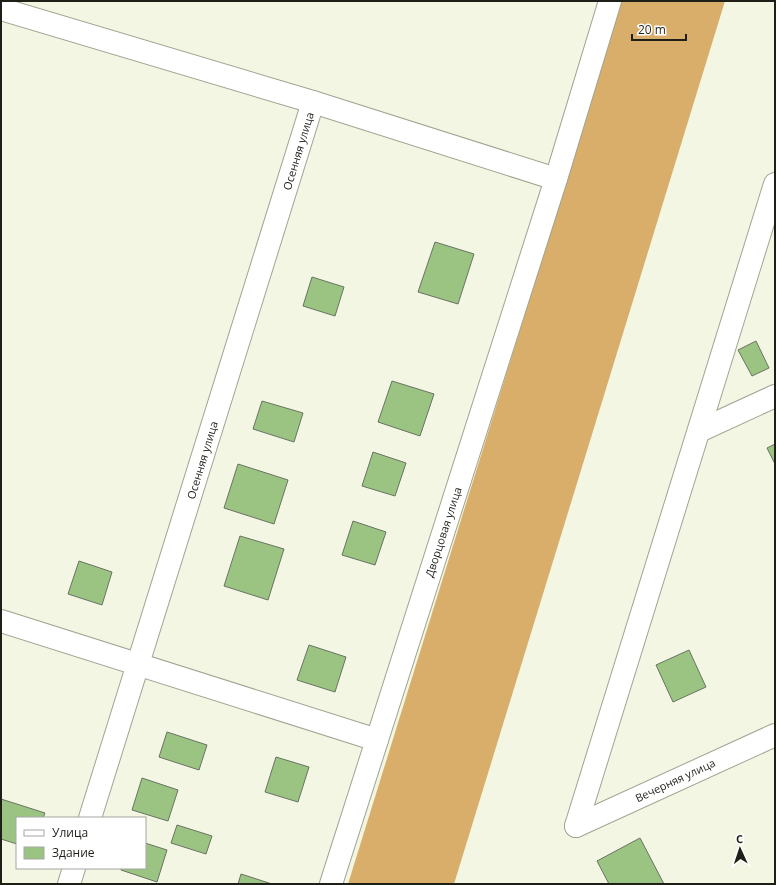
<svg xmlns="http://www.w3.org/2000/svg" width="776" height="885" viewBox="0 0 776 885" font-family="'Open Sans',sans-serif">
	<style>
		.forest { fill: #d8ae6a }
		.building { fill: #9bc482; stroke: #697364 }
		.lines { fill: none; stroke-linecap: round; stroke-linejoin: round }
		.minor-casing { stroke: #a0a491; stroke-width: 24 }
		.minor { stroke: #fff; stroke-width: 22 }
		.labels { text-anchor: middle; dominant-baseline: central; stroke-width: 3; stroke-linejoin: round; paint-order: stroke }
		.street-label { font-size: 11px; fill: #1e2018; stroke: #fff }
	</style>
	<rect width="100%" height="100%" fill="#f2f6e2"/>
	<polygon class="forest" points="622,1 725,1 454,884 348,884"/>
	<g class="building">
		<polygon points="435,242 474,254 458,304 418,292"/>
		<polygon points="312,277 344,287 335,316 303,306"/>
		<polygon points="756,341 769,368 752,376 738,350"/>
		<polygon points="392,381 434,394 420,436 378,422"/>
		<polygon points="262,401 303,413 294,442 253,429"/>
		<polygon points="775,444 775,464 767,448"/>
		<polygon points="373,452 406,463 395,496 362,486"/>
		<polygon points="238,464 288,480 274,524 224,508"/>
		<polygon points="353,521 386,532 375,565 342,555"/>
		<polygon points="240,536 284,549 268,600 224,586"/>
		<polygon points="79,561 112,572 102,605 68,594"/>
		<polygon points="309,645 346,657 335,692 297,680"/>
		<polygon points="689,650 706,687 673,702 656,665"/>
		<polygon points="167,732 207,745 199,770 159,757"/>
		<polygon points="276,757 309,767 298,802 265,792"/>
		<polygon points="142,778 178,790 168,821 132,810"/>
		<polygon points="1,799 45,813 43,818 17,818 17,844 1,839"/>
		<polygon points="177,825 212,836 206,854 171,843"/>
		<polygon points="640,838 664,884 609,884 597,861"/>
		<polygon points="145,843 167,850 157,882 121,870 121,868 145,868"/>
		<polygon points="241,874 272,884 238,884"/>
	</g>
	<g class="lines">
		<g class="minor-casing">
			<g id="minor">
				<polyline points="1,9 313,102 556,179"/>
				<polyline points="699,431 775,396"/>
				<polyline points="1,621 377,740"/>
				<polyline points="90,818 313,102"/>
				<polyline points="576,826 775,184"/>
				<polyline points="576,826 775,735"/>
				<polyline points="69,884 74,868"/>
				<polyline points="331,884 556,179 610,1"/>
			</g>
		</g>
		<use href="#minor" class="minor"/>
	</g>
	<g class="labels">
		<g class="street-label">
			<text transform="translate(298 151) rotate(-73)">Осенняя улица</text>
			<text transform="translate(202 460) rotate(-73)">Осенняя улица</text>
			<text transform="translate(443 532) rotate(-72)">Дворцовая улица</text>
			<text transform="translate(675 780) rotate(-25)">Вечерняя улица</text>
		</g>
	</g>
	<rect width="776" height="885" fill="none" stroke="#1e2018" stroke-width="4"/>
	<rect x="16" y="817" width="130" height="52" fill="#ffffff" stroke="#a5a6a3"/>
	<rect x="24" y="830" width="20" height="6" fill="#ffffff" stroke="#a5a6a3"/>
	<text x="52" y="837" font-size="12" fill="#1e2018">Улица</text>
	<rect x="24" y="847" width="20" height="12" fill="#9bc482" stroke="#a5a6a3"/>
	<text x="52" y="857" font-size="12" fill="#1e2018">Здание</text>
	<g transform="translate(740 849) rotate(357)" stroke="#ffffff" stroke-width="3" paint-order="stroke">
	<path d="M0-3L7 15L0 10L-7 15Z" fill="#1e2018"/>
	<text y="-6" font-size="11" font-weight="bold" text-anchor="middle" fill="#1e2018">С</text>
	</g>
	<path d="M632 34v6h54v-6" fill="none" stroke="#1e2018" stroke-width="2"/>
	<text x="638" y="34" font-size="12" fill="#1e2018" stroke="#ffffff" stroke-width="3" paint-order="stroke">20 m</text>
</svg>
